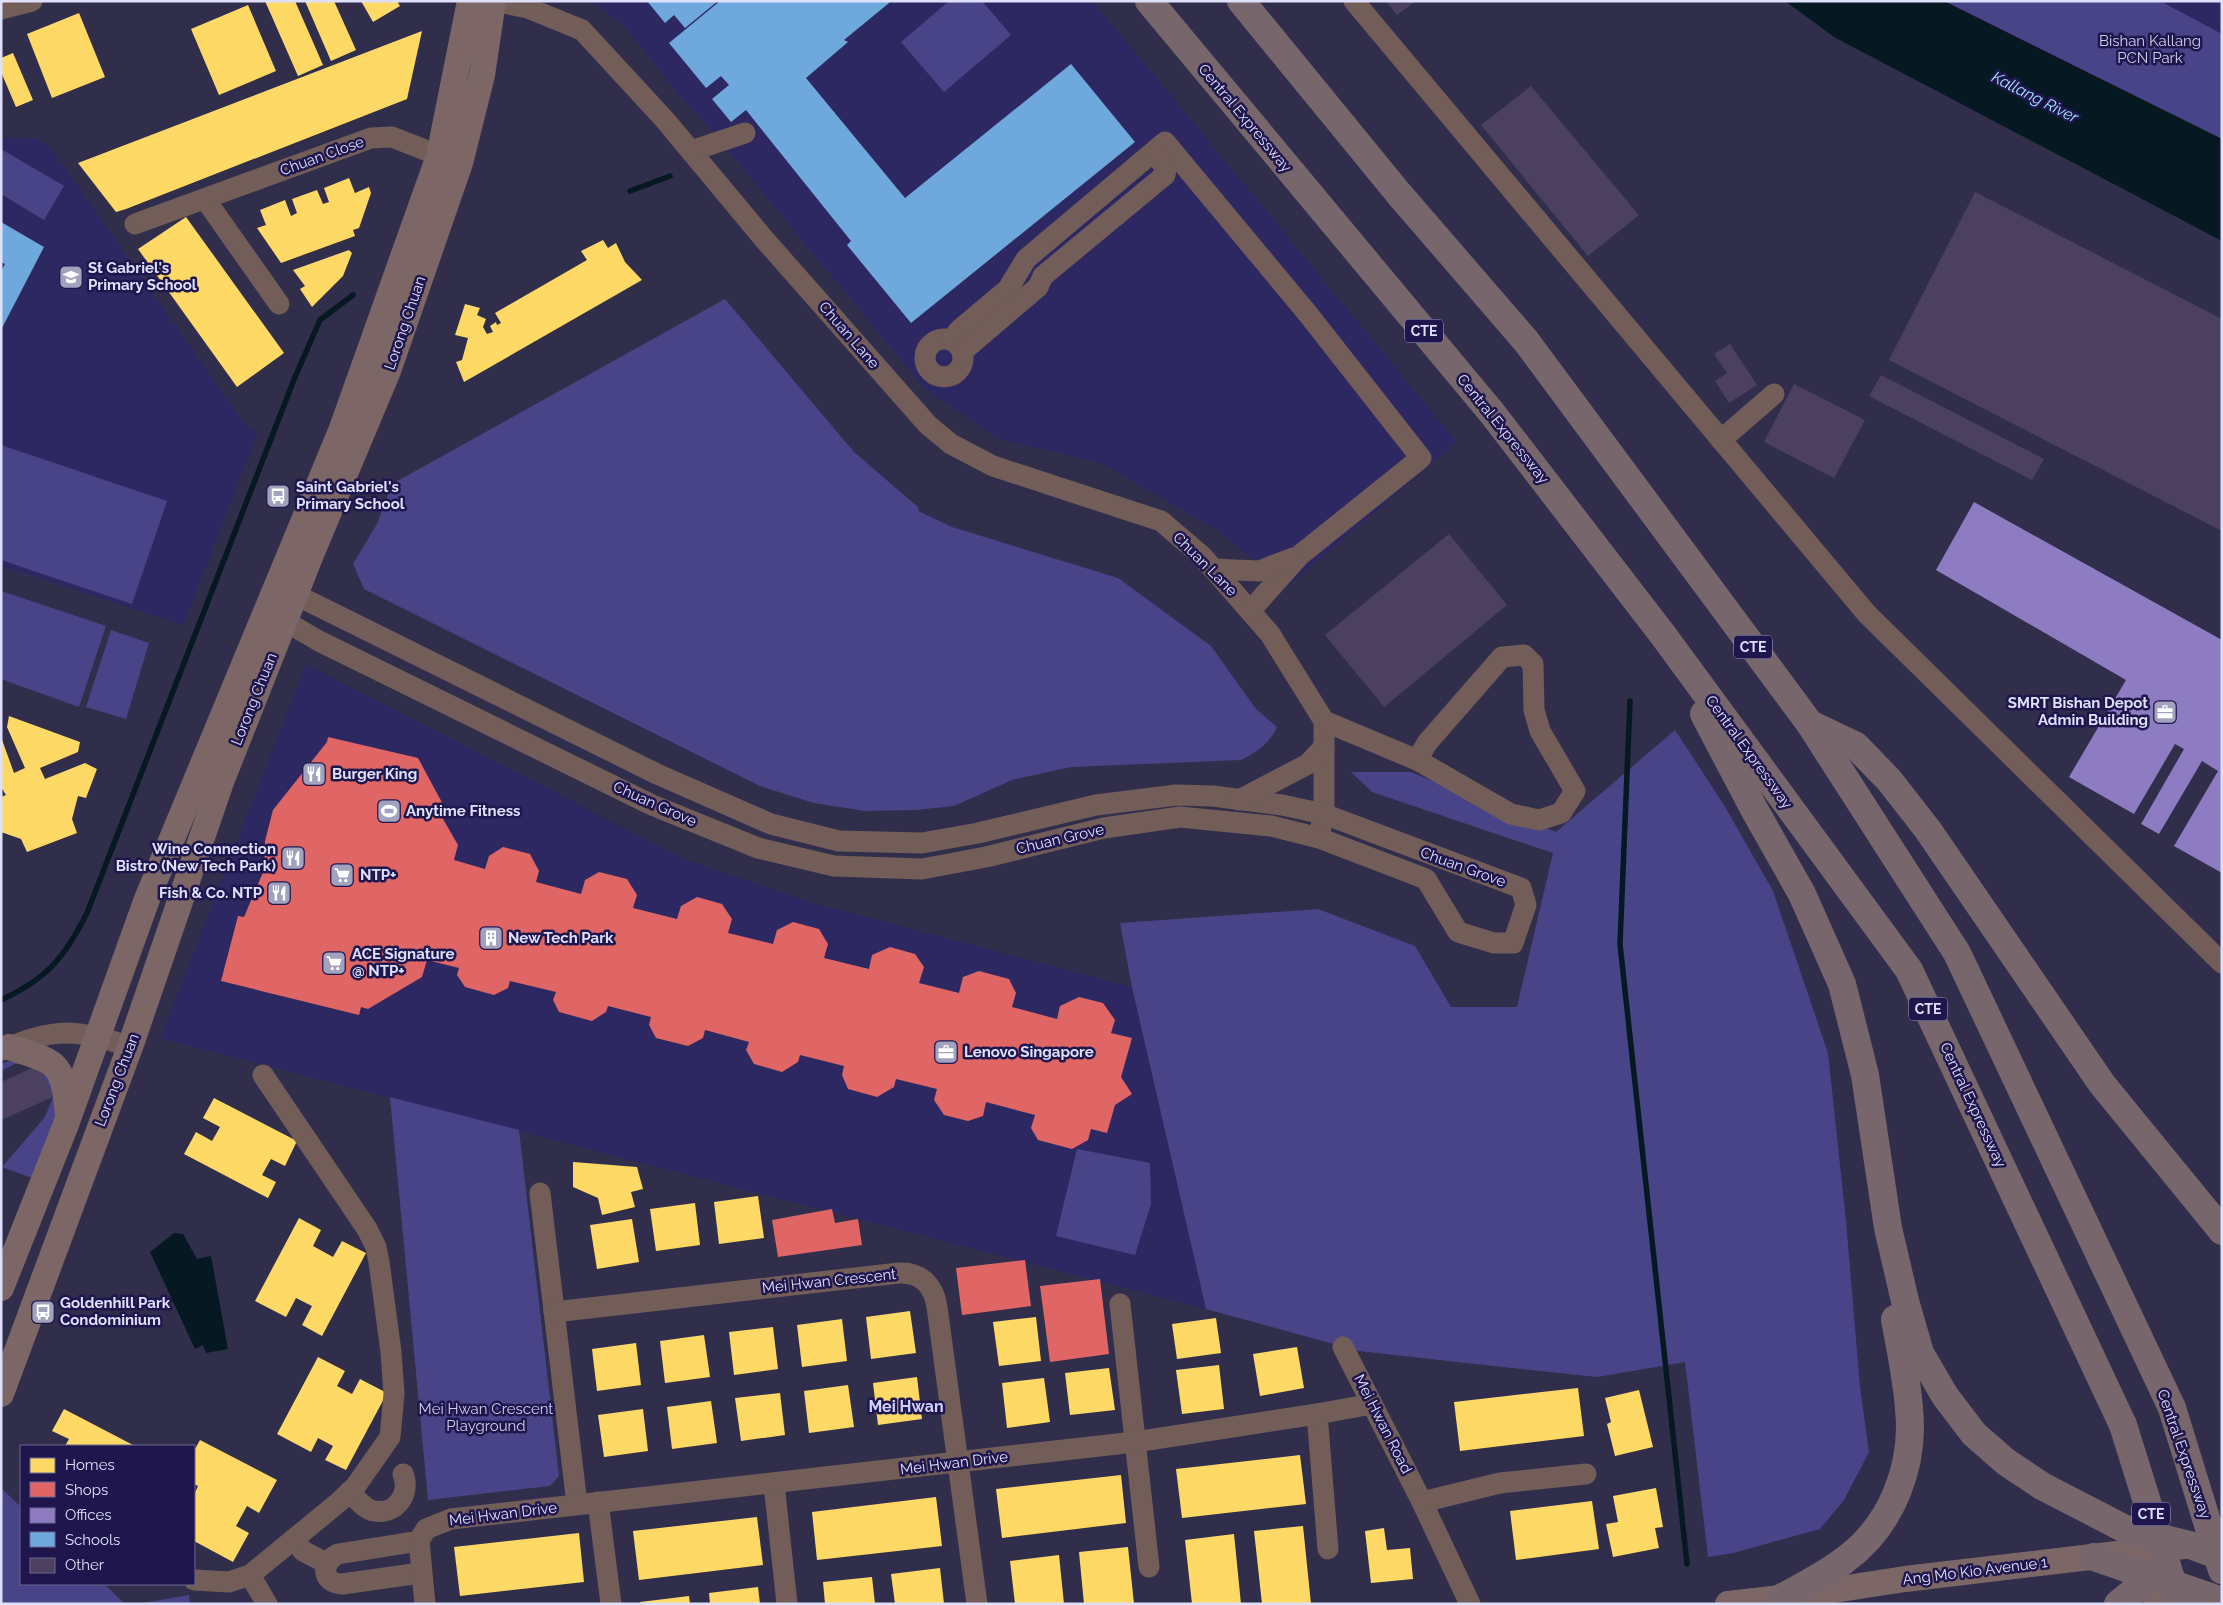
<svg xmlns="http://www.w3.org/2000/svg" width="2223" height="1605" viewBox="0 0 2223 1605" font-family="Raleway,sans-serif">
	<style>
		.built { fill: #2e2862 }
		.green { fill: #494488 }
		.water { fill: #061822 }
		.homes { fill: #ffd966 }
		.shops { fill: #e06666 }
		.offices { fill: #8e7cc3 }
		.schools { fill: #6fa8dc }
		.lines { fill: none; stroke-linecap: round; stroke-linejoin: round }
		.stream { stroke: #061822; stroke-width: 5.5 }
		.building { fill: #4b4060 }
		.minor { stroke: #725d59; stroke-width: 21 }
		.major { stroke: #7d6766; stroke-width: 26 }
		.highway { stroke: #77676c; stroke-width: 28 }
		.highway-bridge { stroke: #77676c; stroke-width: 28 }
		.labels { text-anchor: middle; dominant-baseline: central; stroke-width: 5; stroke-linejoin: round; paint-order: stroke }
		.shield { fill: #1f164d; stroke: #a5a3c8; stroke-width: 1 }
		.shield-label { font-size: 14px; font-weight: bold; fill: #dfe0fc }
		.park-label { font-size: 15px; fill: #cdcee9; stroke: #1f164d }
		.street-label { font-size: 15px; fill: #dfe0fc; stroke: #1f164d }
		.poi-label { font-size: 15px; font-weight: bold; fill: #dfe0fc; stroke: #1f164d; text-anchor: start }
		.water-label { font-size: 16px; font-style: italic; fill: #a0e2fc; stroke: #1f164d }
		.neighbourhood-label { font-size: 16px; font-weight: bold; fill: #d1d2fc; stroke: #1f164d }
	</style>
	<rect width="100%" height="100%" fill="#312e4c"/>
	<g class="built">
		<polygon points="590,1 1093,1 1457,442 1287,587 1217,530 1101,463 999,439 925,389 716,136 686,103 623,24"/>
		<polygon points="2160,1 2222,1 2222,34"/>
		<polygon points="1,138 36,138 52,149 231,405 246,425 258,433 183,625 1,566"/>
		<polygon points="306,664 687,860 813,903 1132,987 1206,1309 160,1038"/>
	</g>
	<g class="green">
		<polygon points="949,1 982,1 1011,35 944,92 901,42"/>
		<polygon points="1944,1 2160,1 2222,34 2222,139"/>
		<polygon points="1,149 64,186 44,220 1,194"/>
		<path d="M725,299L854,452L919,508L918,511L952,527L1118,578L1211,646L1256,709L1277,727C1269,744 1257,752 1241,760L1071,767L1012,780L954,806L916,810L865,811L814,803L760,786L364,589L353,564L377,524L392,484Z"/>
		<polygon points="1,445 167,501 132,604 1,560"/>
		<polygon points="1,591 106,626 79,707 1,679"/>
		<polygon points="111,630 149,643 126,719 86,707"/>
		<polygon points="1675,730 1724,805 1773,891 1828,1053 1846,1221 1860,1387 1869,1452 1844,1500 1820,1529 1733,1553 1708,1557 1685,1362 1597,1377 1466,1363 1359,1351 1206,1309 1132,987 1120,923 1318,909 1415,946 1451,1007 1517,1007 1553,853 1372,792 1351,772 1411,772 1556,832"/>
		<path d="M25,1059L49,1060C64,1075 70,1096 68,1117C67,1130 48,1168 43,1182L2,1167L45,1117L53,1097L39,1065L15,1064L1,1071V1064L9,1061Z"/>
		<polygon points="390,1097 519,1130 559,1476 550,1486 428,1500"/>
		<polygon points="1077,1149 1150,1163 1151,1204 1135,1255 1056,1236"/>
		<polygon points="1,1488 21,1507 21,1584 104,1584 125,1604 1,1604"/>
		<polygon points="189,1595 190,1604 137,1604"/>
	</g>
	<g class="water">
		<polygon points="1785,1 1944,1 2222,139 2222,241 1834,37"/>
		<polygon points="174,1233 183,1234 197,1259 211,1256 228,1349 206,1353 203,1345 195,1349 150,1252"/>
	</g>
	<g class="homes">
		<polygon points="265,1 295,1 323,65 298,76"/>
		<polygon points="305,1 334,1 356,50 331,61"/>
		<polygon points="361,1 397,1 400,6 373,22"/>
		<polygon points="248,5 276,71 219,95 191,29"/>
		<polygon points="79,13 105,77 52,98 27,34"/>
		<polygon points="422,31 407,99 126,209 116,212 78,163"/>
		<polygon points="13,53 33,100 16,107 1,72 1,58"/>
		<polygon points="349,178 355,193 369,187 371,193 359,228 353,230 355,236 281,263 257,228 266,225 260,210 285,200 291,216 297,213 292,199 317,190 323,204 329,202 324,188"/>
		<polygon points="186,217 284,353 237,387 138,249"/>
		<polygon points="603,240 608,248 616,243 625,262 642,280 464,382 456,362 462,360 468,338 455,335 465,304 480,308 477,315 486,319 483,327 487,334 493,332 490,326 496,322 497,325 501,323 495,313 587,260 581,251"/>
		<polygon points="349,250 352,253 343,276 312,307 300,289 305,286 293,270"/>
		<polygon points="9,716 80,742 78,752 40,768 45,779 85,763 97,769 86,798 78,796 72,819 77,833 27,852 21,839 1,832 1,797 6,795 1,787 1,737 14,773 25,768 7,727"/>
		<polygon points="214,1098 297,1141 285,1166 271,1159 262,1175 276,1182 268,1198 184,1154 196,1132 212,1141 220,1127 203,1118"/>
		<polygon points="573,1162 637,1167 643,1189 631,1192 635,1207 602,1215 598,1198 573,1187"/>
		<polygon points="758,1196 764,1238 719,1244 714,1202"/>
		<polygon points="695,1203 700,1245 656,1251 650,1209"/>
		<polygon points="299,1218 321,1230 313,1246 333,1257 342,1241 366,1253 322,1336 302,1325 312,1306 296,1298 286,1317 255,1301"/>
		<polygon points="632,1219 639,1262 597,1269 590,1225"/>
		<polygon points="910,1311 916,1353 871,1359 866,1317"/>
		<polygon points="1036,1317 1041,1361 999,1366 993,1322"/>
		<polygon points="1216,1318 1221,1353 1177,1359 1172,1324"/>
		<polygon points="842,1319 847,1361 802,1367 797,1325"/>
		<polygon points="773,1327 778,1369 734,1375 729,1332"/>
		<polygon points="704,1335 710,1377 665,1383 660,1341"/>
		<polygon points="636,1343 641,1385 597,1391 592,1349"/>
		<polygon points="1297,1347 1304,1388 1260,1396 1253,1354"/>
		<polygon points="318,1357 345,1371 337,1386 352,1394 360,1379 387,1393 346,1470 325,1460 333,1446 318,1438 311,1452 277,1434"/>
		<polygon points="1219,1365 1224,1409 1182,1414 1176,1370"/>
		<polygon points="1109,1368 1115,1410 1070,1415 1065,1373"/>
		<polygon points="917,1377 922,1419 878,1425 873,1383"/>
		<polygon points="1044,1378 1050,1422 1007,1428 1002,1383"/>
		<polygon points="848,1385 854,1427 809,1433 804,1391"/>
		<polygon points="1578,1388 1584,1436 1460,1451 1454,1402"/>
		<polygon points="1639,1390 1653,1447 1615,1456 1607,1424 1611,1422 1605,1398"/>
		<polygon points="780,1393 785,1435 741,1441 735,1398"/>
		<polygon points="711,1401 717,1443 672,1449 667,1407"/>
		<polygon points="64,1409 135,1446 65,1446 69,1439 52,1431"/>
		<polygon points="643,1409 648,1451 604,1457 598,1415"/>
		<polygon points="200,1440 277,1480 259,1513 247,1506 236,1526 249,1533 233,1562 194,1541 194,1495 198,1486 194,1484 194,1451"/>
		<polygon points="1300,1455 1306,1504 1182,1518 1176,1469"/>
		<polygon points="1121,1475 1126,1523 1002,1538 996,1489"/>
		<polygon points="1656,1488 1663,1527 1655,1528 1659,1548 1613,1557 1606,1524 1618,1522 1613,1496"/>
		<polygon points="936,1497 942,1546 817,1560 812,1512"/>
		<polygon points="1592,1501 1599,1549 1516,1560 1510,1511"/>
		<polygon points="757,1517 763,1565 639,1580 633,1531"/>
		<polygon points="1303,1526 1311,1604 1262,1604 1254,1531"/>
		<polygon points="1384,1528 1387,1550 1410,1548 1413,1579 1371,1583 1365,1531"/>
		<polygon points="579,1533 584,1582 460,1596 454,1547"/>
		<polygon points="1234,1534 1241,1604 1192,1604 1185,1540"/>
		<polygon points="1128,1547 1134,1604 1084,1604 1079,1552"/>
		<polygon points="1059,1555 1064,1604 1015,1604 1010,1561"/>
		<polygon points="940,1568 944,1604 895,1604 891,1574"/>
		<polygon points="872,1577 875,1604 825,1604 823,1582"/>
		<polygon points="758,1587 760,1604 710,1604 709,1593"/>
		<polygon points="689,1596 690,1604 641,1604 640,1602"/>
	</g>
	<g class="shops">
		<polygon points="328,737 418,758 446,810 443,819 458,845 454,860 485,869 489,856 503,847 530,854 539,871 536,882 581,894 585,880 599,872 627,879 637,895 633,908 677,919 681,906 697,897 722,904 732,919 728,933 773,944 777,930 793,922 819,929 828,944 824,958 869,969 872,955 890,947 915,954 924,967 919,983 959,993 963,977 979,971 1009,979 1016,993 1012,1007 1057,1019 1060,1006 1079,997 1103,1003 1115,1020 1111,1033 1132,1038 1121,1077 1132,1094 1115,1105 1107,1133 1091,1129 1088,1140 1072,1149 1038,1140 1031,1128 1035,1115 986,1102 983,1116 968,1121 944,1115 934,1100 937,1089 896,1079 894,1087 877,1097 848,1089 842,1075 844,1066 800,1055 798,1062 782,1072 754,1064 746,1050 749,1042 705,1030 703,1038 688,1046 656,1038 649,1025 651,1017 608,1006 606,1012 592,1021 559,1012 553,1000 556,992 510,981 508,988 494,995 465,987 457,975 459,968 427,960 422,977 368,1009 361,1007 359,1015 221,981 238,916 244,917 264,870 265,841 273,810 327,742"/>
		<polygon points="832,1209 835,1223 858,1219 862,1245 778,1257 772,1220"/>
		<polygon points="1025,1260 1031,1306 962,1315 956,1268"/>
		<polygon points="1100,1279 1109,1354 1050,1362 1040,1286"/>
	</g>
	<polygon class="offices" points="1974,502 2222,640 2222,873 2174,846 2218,771 2202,761 2159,834 2141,824 2184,749 2175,744 2134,814 2069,777 2126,680 1936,570"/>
	<g class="schools">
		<polygon points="647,1 718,1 685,28 674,15 665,23"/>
		<polygon points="720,1 888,1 889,3 844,40 848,42 806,78 905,198 1071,64 1135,142 911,323 847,245 851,241 746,110 731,122 712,99 729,85 721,76 706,88 669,43"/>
		<polygon points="1,222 44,247 1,330 1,271 5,264 1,262"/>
	</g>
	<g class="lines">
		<g class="stream">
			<polyline points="630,191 670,176"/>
			<polyline points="1630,701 1620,944 1687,1564"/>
			<path d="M1,1000C48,978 64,958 87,913L295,377L320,320L353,295"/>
		</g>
	</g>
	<g class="building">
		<polygon points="1386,1 1416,1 1397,15"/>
		<polygon points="1531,86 1639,215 1588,256 1481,125"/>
		<polygon points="1975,192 2222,319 2222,531 1889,360"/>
		<polygon points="1730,344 1757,385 1729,403 1715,381 1727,373 1714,354"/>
		<polygon points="1881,375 2044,459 2032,480 1869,396"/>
		<polygon points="1794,384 1865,420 1834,478 1764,442"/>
		<polygon points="1449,534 1507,605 1384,707 1325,635"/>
		<polygon points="39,1065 53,1097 1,1120 1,1082"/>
	</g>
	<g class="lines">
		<g class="minor">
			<polyline points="493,1 528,8 582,30 665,120 764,239 928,425 951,444 993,466 1161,521 1202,556 1270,634 1324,721 1324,814 1321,827"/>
			<polyline points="1354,1 1867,614 2222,963"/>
			<polyline points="1,9 32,1"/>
			<polyline points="691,151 745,133"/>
			<polyline points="205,199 279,304"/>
			<polyline points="135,224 371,138 392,137 453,161"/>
			<circle cx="944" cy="358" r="19"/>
			<polyline points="952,340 959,330 1008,289 1026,259 1165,142 1308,314 1421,458 1300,555 1250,611"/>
			<polyline points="963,351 1038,287 1043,276 1165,175 1166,169 1154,152"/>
			<polyline points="1721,440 1774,394"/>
			<polyline points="1213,569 1259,571 1293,558"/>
			<polyline points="271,613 319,641 652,805 758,848 834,866 922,869 986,857 1104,828 1180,817 1271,826 1319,838 1426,879 1458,932 1494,943 1513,943 1526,905 1521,888 1324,814 1282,805 1213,796 1176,795 1096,805 978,833 922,843 839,841 771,824 657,774 282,588"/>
			<polyline points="1324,721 1417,760 1511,814 1539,820 1561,813 1575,791 1540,731 1534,710 1533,664 1524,655 1502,657 1427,743 1417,760"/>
			<polyline points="1239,800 1308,764 1324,747"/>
			<path d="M3,1050C52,1027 79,1029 130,1047"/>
			<polyline points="540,1193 577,1504"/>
			<polyline points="1120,1304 1149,1567"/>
			<path d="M554,1312L899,1273C921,1272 934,1286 937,1307L977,1604"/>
			<polyline points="1343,1347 1422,1502 1470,1604"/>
			<polyline points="1317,1414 1328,1549"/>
			<polyline points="774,1484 787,1604"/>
			<path d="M349,1492C356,1498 364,1509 374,1511C396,1515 411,1494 403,1474"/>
			<polyline points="598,1502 611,1604"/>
			<polyline points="1422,1502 1500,1483 1586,1474"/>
			<polyline points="294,1539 303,1551 326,1563"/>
			<path d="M419,1541L338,1554C321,1562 321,1583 342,1584L421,1573"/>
			<polyline points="250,1575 267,1604"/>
			<polyline points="194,1580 229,1582 250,1575 339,1502 355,1487 390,1437 394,1394 391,1352 379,1262 376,1247 367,1229 263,1075"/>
			<polyline points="425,1604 419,1541 426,1529 451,1519 1135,1442 1317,1414 1372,1404"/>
		</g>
		<g class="major">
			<path d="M9,1047C58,1063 63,1061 68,1115"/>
			<polyline points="1,1288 65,1127 147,899 341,431 439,156 470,1"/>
			<polyline points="1,1394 130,1047 221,782 312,552 388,371 460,163 482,75 493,1"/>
			<polyline points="1728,1604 1781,1598 1905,1579 2184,1546"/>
			<polyline points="2156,1604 2200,1598"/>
		</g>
		<g class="highway">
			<polyline points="1149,1 1492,413 1663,635 1909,970 2123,1425"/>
			<polyline points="1241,1 1399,194 1526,341 1810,724 1957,953 2172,1408"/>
			<polyline points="1704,714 1754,809 1802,894 1842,984 1865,1075 1888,1228 1905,1301 1920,1353 1945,1396 1974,1434 2006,1462 2042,1486 2127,1530 2190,1545 2222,1557"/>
			<polyline points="1810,724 1856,746 1889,780 1928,830 2102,1084 2222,1231"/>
			<polyline points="2094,1557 2222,1601"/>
			<path d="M1781,1598C1803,1586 1827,1574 1846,1559C1892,1525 1915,1465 1909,1409C1907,1379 1900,1348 1895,1319"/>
			<polyline points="2118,1604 2162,1568"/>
		</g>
		<g class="highway-bridge">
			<polyline points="2172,1408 2222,1570"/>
			<polyline points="2123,1425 2179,1604"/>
		</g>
	</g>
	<defs>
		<g id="school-square" transform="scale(1.25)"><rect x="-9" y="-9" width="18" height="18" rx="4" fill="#a2a2be" stroke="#1f164d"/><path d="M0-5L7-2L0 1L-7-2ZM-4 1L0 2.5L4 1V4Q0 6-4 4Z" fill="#fff"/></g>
		<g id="bus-square" transform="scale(1.25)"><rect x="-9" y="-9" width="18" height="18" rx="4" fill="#a2a2be" stroke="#1f164d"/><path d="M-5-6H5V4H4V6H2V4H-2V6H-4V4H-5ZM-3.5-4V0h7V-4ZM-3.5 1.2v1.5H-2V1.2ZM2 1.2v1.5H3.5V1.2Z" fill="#fff"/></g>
		<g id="office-square" transform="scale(1.25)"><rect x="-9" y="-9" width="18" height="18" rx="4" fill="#a2a2be" stroke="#1f164d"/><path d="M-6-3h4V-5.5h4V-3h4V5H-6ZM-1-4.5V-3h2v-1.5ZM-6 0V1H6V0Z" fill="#fff"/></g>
		<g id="restaurant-square" transform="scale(1.25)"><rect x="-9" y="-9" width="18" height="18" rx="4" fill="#a2a2be" stroke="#1f164d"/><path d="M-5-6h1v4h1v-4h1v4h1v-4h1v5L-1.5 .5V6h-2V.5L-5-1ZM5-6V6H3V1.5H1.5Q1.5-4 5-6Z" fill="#fff"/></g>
		<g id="stadium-square" transform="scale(1.25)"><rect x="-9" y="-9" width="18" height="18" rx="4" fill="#a2a2be" stroke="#1f164d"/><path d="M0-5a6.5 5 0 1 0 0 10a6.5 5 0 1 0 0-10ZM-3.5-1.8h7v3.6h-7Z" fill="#fff"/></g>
		<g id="supermarket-square" transform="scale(1.25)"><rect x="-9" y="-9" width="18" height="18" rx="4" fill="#a2a2be" stroke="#1f164d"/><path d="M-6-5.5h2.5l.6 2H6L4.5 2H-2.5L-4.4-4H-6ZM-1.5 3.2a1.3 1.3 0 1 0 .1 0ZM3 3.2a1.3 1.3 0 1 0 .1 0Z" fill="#fff"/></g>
		<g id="building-square" transform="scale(1.25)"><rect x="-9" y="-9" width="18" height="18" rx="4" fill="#a2a2be" stroke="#1f164d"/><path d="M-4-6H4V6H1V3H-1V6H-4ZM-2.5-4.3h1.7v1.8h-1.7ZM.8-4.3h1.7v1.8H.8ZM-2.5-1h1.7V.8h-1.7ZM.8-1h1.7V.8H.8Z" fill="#fff"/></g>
	</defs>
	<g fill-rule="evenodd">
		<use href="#school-square" x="71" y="277"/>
		<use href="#bus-square" x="278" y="496"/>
		<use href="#office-square" x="2165" y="712"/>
		<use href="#restaurant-square" x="314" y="774"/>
		<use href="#stadium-square" x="389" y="811"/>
		<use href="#restaurant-square" x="293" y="858"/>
		<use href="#supermarket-square" x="342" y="875"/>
		<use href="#restaurant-square" x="279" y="893"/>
		<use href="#building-square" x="491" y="938"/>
		<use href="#supermarket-square" x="334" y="963"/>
		<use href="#office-square" x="946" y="1052"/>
		<use href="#bus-square" x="43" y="1312"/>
	</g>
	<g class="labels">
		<g class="shield">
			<rect x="1405" y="319.5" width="38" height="23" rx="4"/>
			<rect x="1734" y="635.5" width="38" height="23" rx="4"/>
			<rect x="1909" y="997.5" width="38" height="23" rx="4"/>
			<rect x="2132" y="1502.5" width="38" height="23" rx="4"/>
		</g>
		<g class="shield-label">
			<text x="1424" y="331">CTE</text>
			<text x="1753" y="647">CTE</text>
			<text x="1928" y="1009">CTE</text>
			<text x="2151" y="1514">CTE</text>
		</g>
		<g class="park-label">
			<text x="2150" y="41">Bishan Kallang<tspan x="2150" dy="17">PCN Park</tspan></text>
			<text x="486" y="1409">Mei Hwan Crescent<tspan x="486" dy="17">Playground</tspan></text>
		</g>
		<g class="street-label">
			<text transform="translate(1245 118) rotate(50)">Central Expressway</text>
			<text transform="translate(322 156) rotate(-20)">Chuan Close</text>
			<text transform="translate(405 323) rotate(-71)">Lorong Chuan</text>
			<text transform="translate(849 335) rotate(49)">Chuan Lane</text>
			<text transform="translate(1503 429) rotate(51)">Central Expressway</text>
			<text transform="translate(1205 564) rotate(45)">Chuan Lane</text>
			<text transform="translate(254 699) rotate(-68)">Lorong Chuan</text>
			<text transform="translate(1749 752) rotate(54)">Central Expressway</text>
			<text transform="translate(655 804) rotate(24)">Chuan Grove</text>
			<text transform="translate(1060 839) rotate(-13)">Chuan Grove</text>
			<text transform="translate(1463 867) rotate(20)">Chuan Grove</text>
			<text transform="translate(117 1080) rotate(-69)">Lorong Chuan</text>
			<text transform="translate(1973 1105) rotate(65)">Central Expressway</text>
			<text transform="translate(829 1281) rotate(-6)">Mei Hwan Crescent</text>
			<text transform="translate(1383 1424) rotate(63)">Mei Hwan Road</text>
			<text transform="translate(2184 1454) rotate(71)">Central Expressway</text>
			<text transform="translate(954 1463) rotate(-7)">Mei Hwan Drive</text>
			<text transform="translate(503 1514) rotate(-7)">Mei Hwan Drive</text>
			<text transform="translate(1975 1571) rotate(-7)">Ang Mo Kio Avenue 1</text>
		</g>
		<g class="poi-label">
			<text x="88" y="268">St Gabriel's<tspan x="88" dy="17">Primary School</tspan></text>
			<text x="296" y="487">Saint Gabriel's<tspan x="296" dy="17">Primary School</tspan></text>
			<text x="2148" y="703" text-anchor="end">SMRT Bishan Depot<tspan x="2148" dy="17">Admin Building</tspan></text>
			<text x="332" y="774">Burger King</text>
			<text x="406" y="811">Anytime Fitness</text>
			<text x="276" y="849" text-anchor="end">Wine Connection<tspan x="276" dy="17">Bistro (New Tech Park)</tspan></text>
			<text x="360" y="875">NTP+</text>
			<text x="262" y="893" text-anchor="end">Fish &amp; Co. NTP</text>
			<text x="508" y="938">New Tech Park</text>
			<text x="352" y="954">ACE Signature<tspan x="352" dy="17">@ NTP+</tspan></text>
			<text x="964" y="1052">Lenovo Singapore</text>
			<text x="60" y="1303">Goldenhill Park<tspan x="60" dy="17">Condominium</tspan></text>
		</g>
		<g class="water-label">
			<text transform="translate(2035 97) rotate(27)">Kallang River</text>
		</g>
		<g class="neighbourhood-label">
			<text x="906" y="1406">Mei Hwan</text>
		</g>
	</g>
	<rect width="2223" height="1605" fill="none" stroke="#dfe0fc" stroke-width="5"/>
	<rect x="20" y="1445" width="175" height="140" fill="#1f164d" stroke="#6c6793"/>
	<rect x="30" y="1458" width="25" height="15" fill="#ffd966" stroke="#6c6793"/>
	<text x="65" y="1470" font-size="15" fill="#dfe0fc">Homes</text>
	<rect x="30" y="1482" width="25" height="15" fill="#e06666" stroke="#6c6793"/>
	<text x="65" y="1495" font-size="15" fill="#dfe0fc">Shops</text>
	<rect x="30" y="1508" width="25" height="15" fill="#8e7cc3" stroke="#6c6793"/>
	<text x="65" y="1520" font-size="15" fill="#dfe0fc">Offices</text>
	<rect x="30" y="1532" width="25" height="15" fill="#6fa8dc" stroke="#6c6793"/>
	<text x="65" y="1545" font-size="15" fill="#dfe0fc">Schools</text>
	<rect x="30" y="1558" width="25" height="15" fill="#4b4060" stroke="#6c6793"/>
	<text x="65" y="1570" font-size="15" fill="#dfe0fc">Other</text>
</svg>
